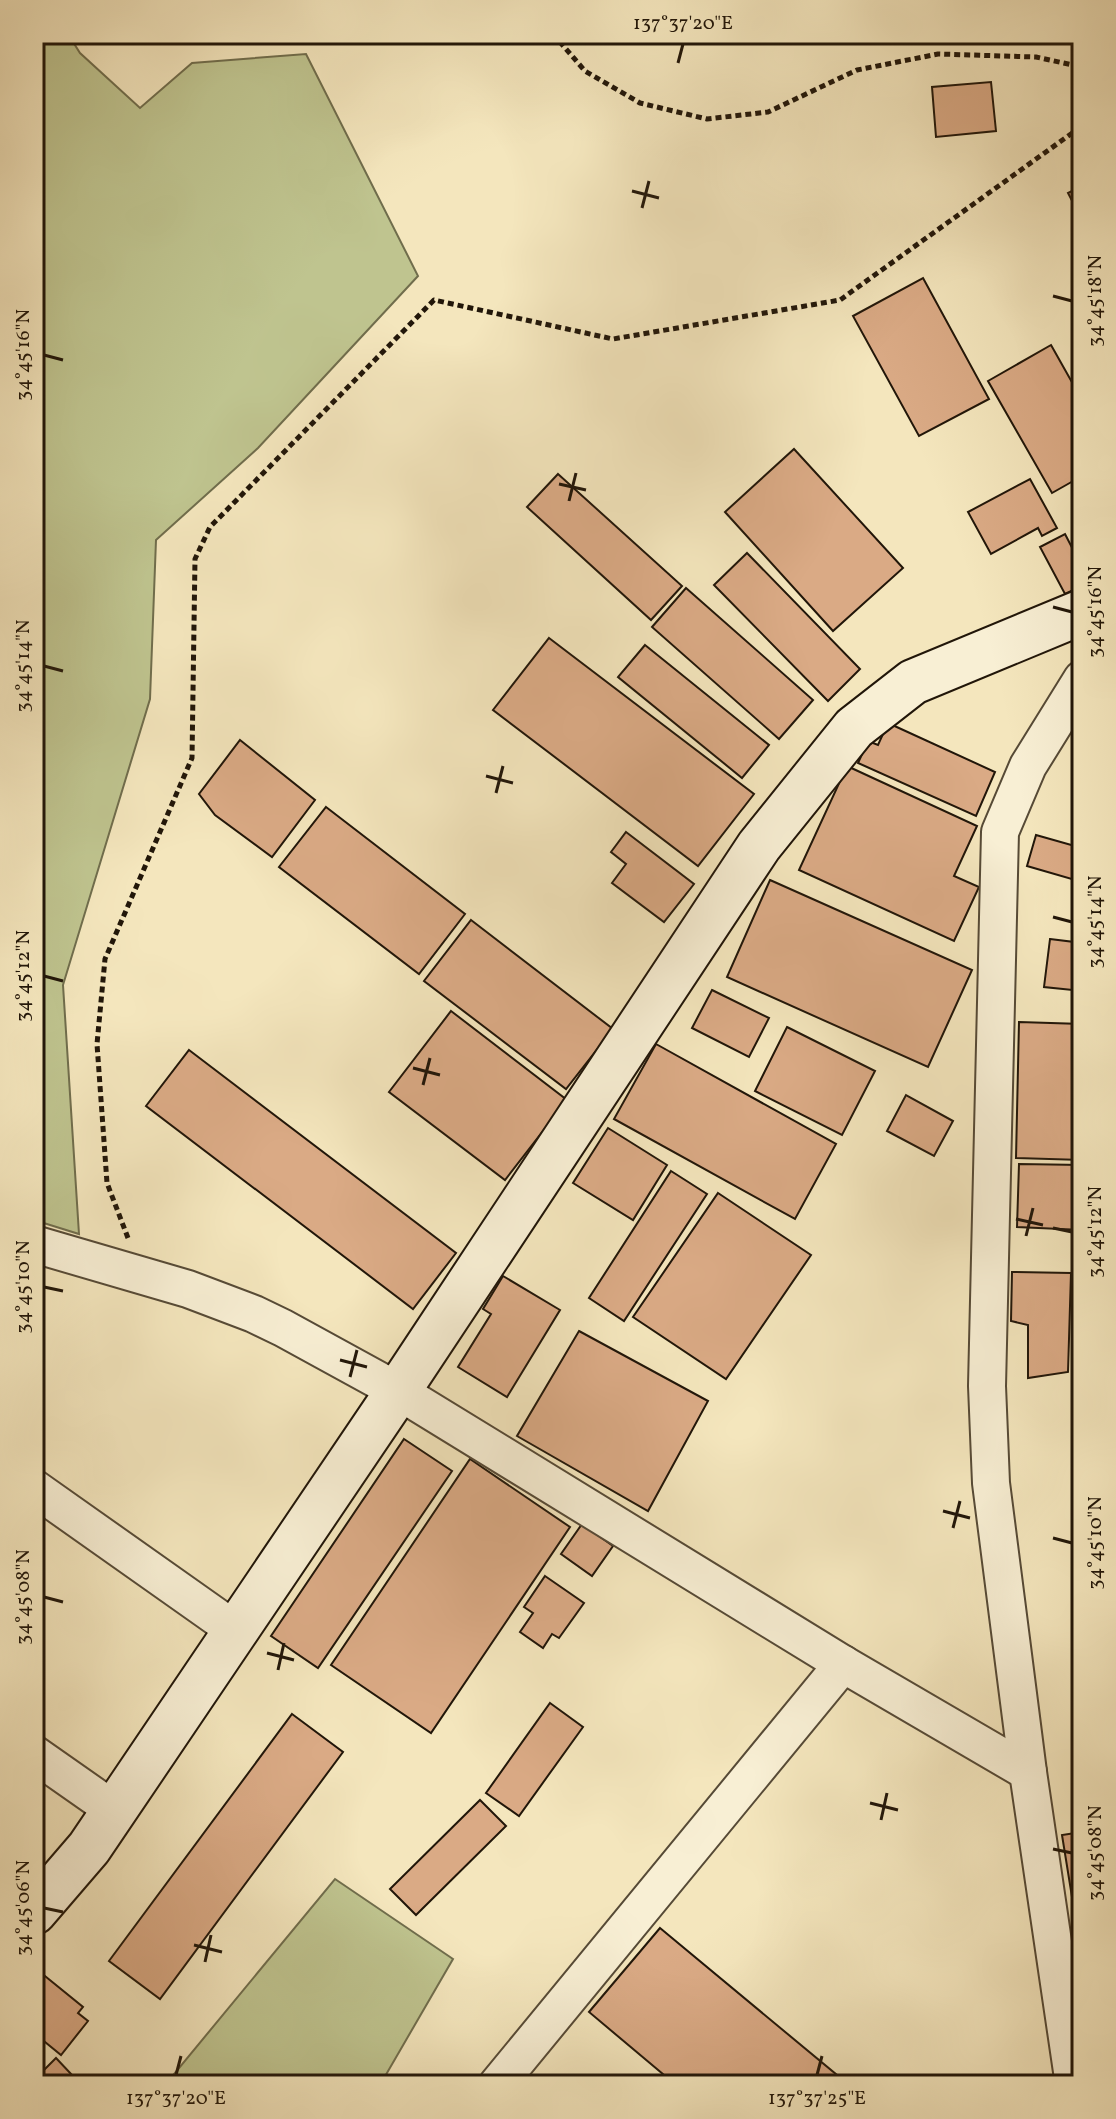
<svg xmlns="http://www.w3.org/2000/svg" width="1116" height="2119" viewBox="0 0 1116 2119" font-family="Vollkorn,serif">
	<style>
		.green { fill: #bfc48f; stroke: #706d4c; stroke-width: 2 }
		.building { fill: #daaa85; stroke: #211609; stroke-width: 2 }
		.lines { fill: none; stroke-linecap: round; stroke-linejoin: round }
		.street-casing { stroke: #564a36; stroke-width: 40 }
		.secondary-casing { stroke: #211609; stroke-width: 48 }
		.path { stroke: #211609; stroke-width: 5; stroke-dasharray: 6 4; stroke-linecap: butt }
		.street { stroke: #f8efd4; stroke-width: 36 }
		.secondary { stroke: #f8efd4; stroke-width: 44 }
		.ticks { fill: none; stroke: #211609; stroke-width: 3 }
		.neatline { fill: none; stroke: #211609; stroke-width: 3 }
		.ticks-label { font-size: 20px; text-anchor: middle; fill: #211609 }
	</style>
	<rect width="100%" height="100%" fill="#f4e6bd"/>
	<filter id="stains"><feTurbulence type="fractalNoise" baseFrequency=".0025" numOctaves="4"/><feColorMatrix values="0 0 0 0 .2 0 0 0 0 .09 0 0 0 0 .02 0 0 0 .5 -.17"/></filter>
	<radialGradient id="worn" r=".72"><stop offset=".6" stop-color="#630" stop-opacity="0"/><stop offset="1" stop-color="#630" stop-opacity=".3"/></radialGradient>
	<g class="green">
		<polygon points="34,34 68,34 80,53 140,108 192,63 306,54 418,276 258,448 156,540 150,699 63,985 79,1234 34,1220"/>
		<polygon points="335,1879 453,1959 380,2085 165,2085"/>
	</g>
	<g class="building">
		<polygon points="991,82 996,131 936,137 932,87"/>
		<polygon points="1082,186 1082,220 1068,193"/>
		<polygon points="923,278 989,399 919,436 853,316"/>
		<polygon points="1051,345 1082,400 1082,476 1052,493 988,381"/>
		<polygon points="794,449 903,568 833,631 725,512"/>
		<polygon points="558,474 682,586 651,620 527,507"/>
		<polygon points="1030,479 1057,528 1042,536 1038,528 991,554 968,512"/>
		<polygon points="1065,534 1082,567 1082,586 1065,594 1040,547"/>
		<polygon points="747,553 860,669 828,701 714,585"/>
		<polygon points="686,588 813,700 779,739 652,627"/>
		<polygon points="549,638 754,794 698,866 493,710"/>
		<polygon points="645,645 769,745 742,778 618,677"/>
		<polygon points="888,723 995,772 976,816 858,763 868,741 878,745"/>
		<polygon points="240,740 315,800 272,857 215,815 199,794"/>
		<polygon points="847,766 977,826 954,876 979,887 954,941 799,870"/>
		<polygon points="326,807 465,914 419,974 279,867"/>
		<polygon points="626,832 694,884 664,922 612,883 626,864 611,852"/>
		<polygon points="1036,835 1082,848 1082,882 1027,866"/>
		<polygon points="770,880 972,970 928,1067 727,977"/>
		<polygon points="471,920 613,1029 566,1089 424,981"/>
		<polygon points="1050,939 1082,943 1082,991 1044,987"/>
		<polygon points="712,990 769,1018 749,1057 692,1028"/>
		<polygon points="451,1011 567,1100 505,1180 389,1092"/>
		<polygon points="1019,1022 1082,1024 1082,1160 1016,1158"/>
		<polygon points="787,1027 875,1071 842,1135 755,1091"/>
		<polygon points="656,1044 836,1144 795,1219 614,1119"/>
		<polygon points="189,1050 456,1253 413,1309 146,1106"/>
		<polygon points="906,1095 953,1121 934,1156 887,1131"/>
		<polygon points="608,1128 667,1165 633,1220 573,1183"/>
		<polygon points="1019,1164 1082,1165 1082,1230 1017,1227"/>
		<polygon points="671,1171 707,1194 624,1321 589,1298"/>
		<polygon points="718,1193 811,1255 726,1379 633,1317"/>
		<polygon points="1078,1243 1082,1243 1082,1306 1079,1306"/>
		<polygon points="1012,1272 1071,1273 1068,1372 1028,1378 1028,1325 1011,1321"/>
		<polygon points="503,1276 560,1310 507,1397 458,1367 491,1314 483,1309"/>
		<polygon points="579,1331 708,1401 648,1511 517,1436"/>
		<polygon points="404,1439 452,1471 318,1668 271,1636"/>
		<polygon points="470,1459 570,1527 431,1733 331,1665"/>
		<polygon points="582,1524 613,1546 592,1576 561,1554"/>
		<polygon points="545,1576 584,1603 559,1638 552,1634 543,1648 520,1632 533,1613 524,1607"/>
		<polygon points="550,1703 583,1727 519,1816 486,1793"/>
		<polygon points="292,1714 343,1752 160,1999 109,1961"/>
		<polygon points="34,1767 48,1777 34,1796"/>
		<polygon points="480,1800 506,1826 416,1915 390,1889"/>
		<polygon points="1082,1832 1082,1928 1077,1928 1062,1835"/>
		<polygon points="660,1928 837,2075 829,2085 676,2085 589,2012"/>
		<polygon points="40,1972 83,2007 78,2013 88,2021 61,2055 34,2033 34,1979"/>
		<polygon points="56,2058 72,2075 62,2085 34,2085 34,2080"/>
	</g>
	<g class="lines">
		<g class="street-casing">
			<g id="street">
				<polyline points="34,1244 188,1289 254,1314 283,1328 398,1391 843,1664 1028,1772"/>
				<polyline points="34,1488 235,1630"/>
				<polyline points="34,1754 114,1810"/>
				<polyline points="497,2085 843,1664"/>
				<polyline points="1074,2085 1028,1772 991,1483 987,1386 1000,832 1028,766 1082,679"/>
			</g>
		</g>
		<g class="secondary-casing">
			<polyline id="secondary" points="34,1912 89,1848 398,1391 759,846 854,728 913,682 1082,612"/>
		</g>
		<g class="path">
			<polyline points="553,34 585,71 640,103 707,119 768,112 857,70 938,54 1036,57 1082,67"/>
			<polyline points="1073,34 1082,57"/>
			<polyline points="128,1238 107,1183 97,1044 105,959 192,758 195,559 210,527 434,300 613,339 840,300 1082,126"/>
		</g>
		<use href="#street" class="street"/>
		<use href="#secondary" class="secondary"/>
	</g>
	<path class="ticks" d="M678,63L683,44M632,191L659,198M642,208L649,181M1053,296L1072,301M44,355L63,360M559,484L586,490M569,501L576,473M1053,607L1072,612M44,666L63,671M486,776L513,783M496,793L503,766M1053,917L1072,922M44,976L63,981M413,1068L440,1075M423,1085L430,1058M1016,1219L1043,1225M1053,1228L1072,1232M1026,1236L1033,1208M44,1287L63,1291M340,1360L367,1367M350,1377L357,1350M943,1511L970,1518M953,1528L960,1501M1053,1538L1072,1543M44,1597L63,1602M267,1653L294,1660M278,1670L284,1643M870,1803L898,1810M881,1820L887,1793M1053,1849L1072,1853M44,1908L63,1912M194,1945L222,1952M205,1962L211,1935M176,2075L181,2056M817,2075L822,2056"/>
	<rect width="1116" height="2119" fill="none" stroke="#f4e6bd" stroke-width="88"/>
	<rect x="44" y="44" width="1028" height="2031" class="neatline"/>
	<g class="ticks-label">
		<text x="683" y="29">137°37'20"E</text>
		<text transform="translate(1094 301) rotate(-90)" y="7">34°45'18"N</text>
		<text transform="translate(22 355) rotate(-90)" y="7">34°45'16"N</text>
		<text transform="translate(1094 612) rotate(-90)" y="7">34°45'16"N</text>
		<text transform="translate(22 666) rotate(-90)" y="7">34°45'14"N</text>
		<text transform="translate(1094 922) rotate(-90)" y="7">34°45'14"N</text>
		<text transform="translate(22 976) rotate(-90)" y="7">34°45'12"N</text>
		<text transform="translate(1094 1232) rotate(-90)" y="7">34°45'12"N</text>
		<text transform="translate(22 1287) rotate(-90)" y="7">34°45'10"N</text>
		<text transform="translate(1094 1543) rotate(-90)" y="7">34°45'10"N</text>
		<text transform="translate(22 1597) rotate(-90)" y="7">34°45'08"N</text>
		<text transform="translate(1094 1853) rotate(-90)" y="7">34°45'08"N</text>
		<text transform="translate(22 1908) rotate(-90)" y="7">34°45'06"N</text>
		<text x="176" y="2104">137°37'20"E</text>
		<text x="817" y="2104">137°37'25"E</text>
	</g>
	<rect width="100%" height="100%" filter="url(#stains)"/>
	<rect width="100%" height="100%" fill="url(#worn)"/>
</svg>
